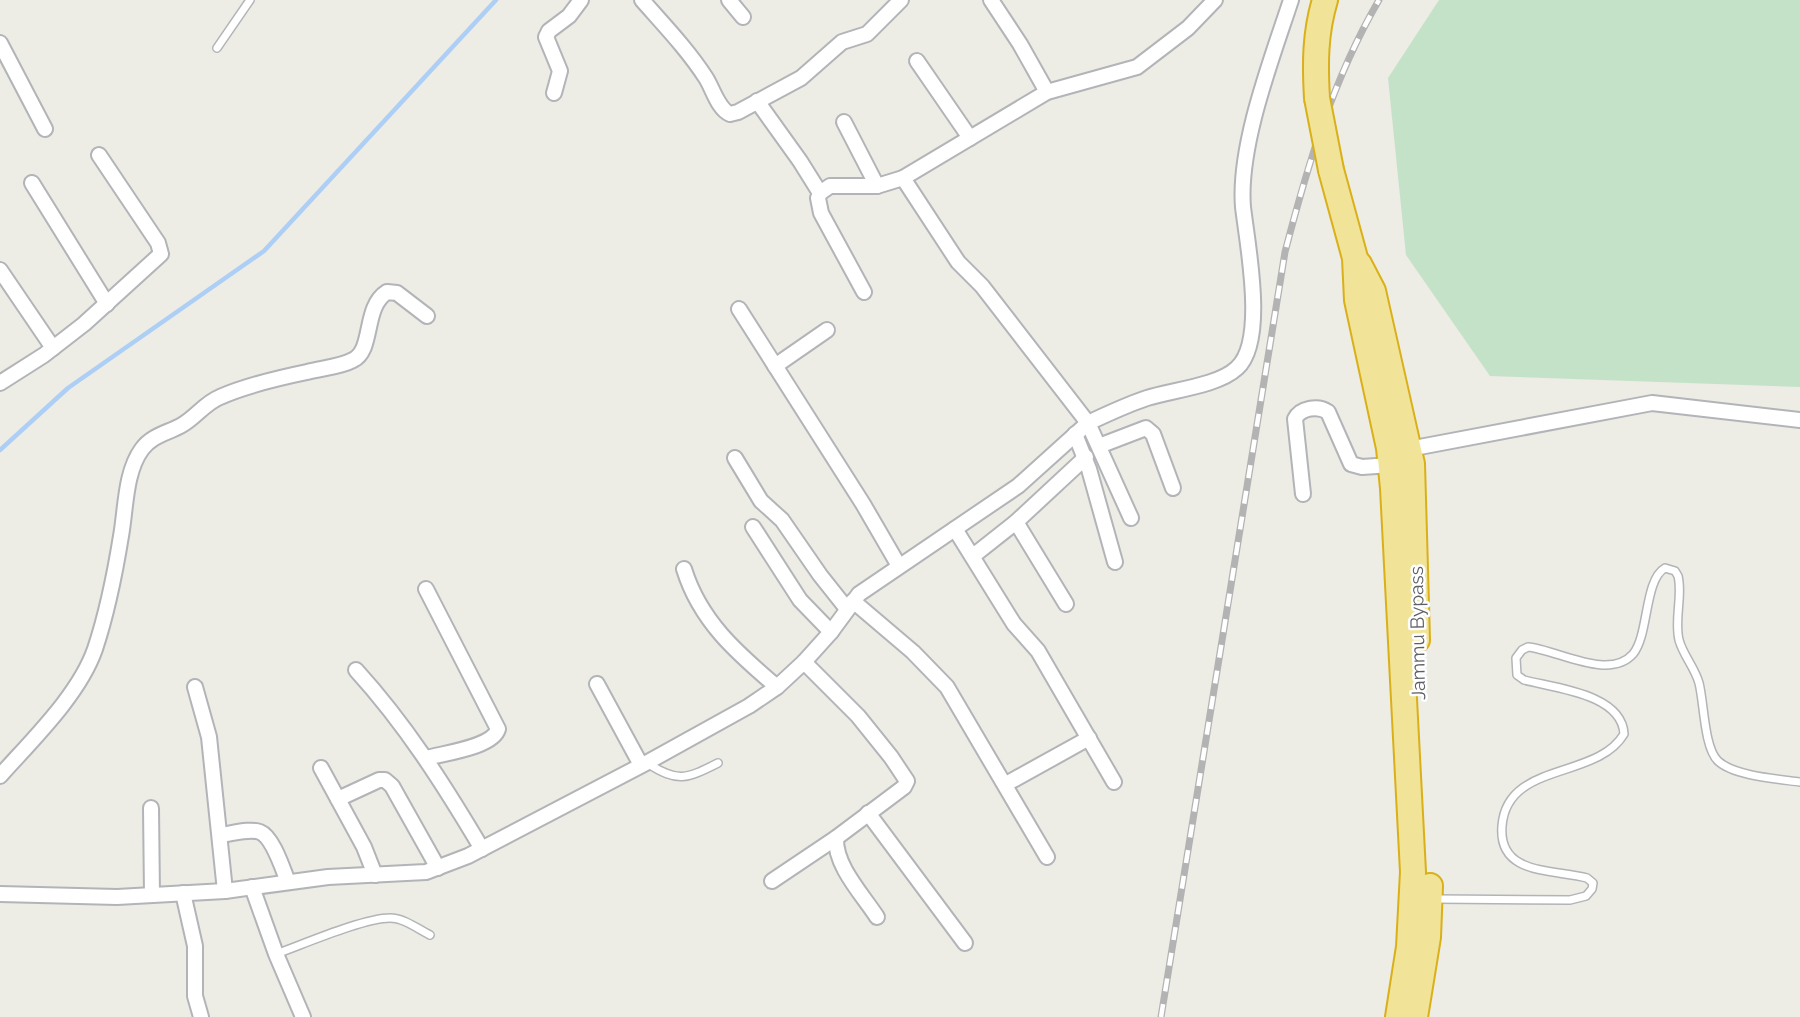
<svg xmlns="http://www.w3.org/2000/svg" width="1800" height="1017" viewBox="0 0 1800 1017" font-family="Raleway,sans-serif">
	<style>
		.green { fill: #c4e2c7 }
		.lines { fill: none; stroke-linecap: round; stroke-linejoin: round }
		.stream { stroke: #adcff6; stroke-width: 4.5 }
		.lane-casing { stroke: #b2b4b8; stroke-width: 10 }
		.street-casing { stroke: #b2b4b8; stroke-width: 18 }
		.highway-casing { stroke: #dab019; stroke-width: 28 }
		.lane { stroke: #fff; stroke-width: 7 }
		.street { stroke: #fff; stroke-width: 14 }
		.highway { stroke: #f1e498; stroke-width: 24 }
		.rail-casing { stroke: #b3b3b4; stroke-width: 7 }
		.rail { stroke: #fff; stroke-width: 4.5; stroke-dasharray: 13; stroke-linecap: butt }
		.highway-bridge-casing { stroke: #dab019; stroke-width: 28; stroke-linecap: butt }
		.highway-bridge { stroke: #f1e498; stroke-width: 24 }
		.labels { text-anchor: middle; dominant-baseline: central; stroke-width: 5; stroke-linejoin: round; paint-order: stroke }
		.street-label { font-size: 19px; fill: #5d5f64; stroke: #fff }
	</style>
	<rect width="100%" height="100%" fill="#edece5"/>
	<polygon class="green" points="1439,0 1800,0 1800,387 1490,376 1406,255 1388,78"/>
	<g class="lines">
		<polyline class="stream" points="0,450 68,388 264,251 496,0"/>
		<g class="lane-casing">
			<g id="lane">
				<polyline points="217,48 250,0"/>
				<path d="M647,763C678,783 686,779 718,763"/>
				<path d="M1435,899L1570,900L1586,896L1592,889L1593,883L1587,878C1554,869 1498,876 1502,826C1507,761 1597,780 1624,734C1622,694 1555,688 1524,680L1517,675L1516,658L1522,650L1528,647C1558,650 1609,681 1633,654C1649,635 1644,580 1665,568L1675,571L1678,576C1683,596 1674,618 1679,640C1683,655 1695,668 1699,683C1704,702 1704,748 1718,761C1734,776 1778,779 1800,782"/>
				<path d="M276,954C304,944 364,918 390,918C404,918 418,929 430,935"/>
			</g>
		</g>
		<g class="street-casing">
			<g id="street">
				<path d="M642,0C664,25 688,50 706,78C713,89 718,109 730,114L738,112L801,78L842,42L867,34L901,0"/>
				<polyline points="729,0 743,17"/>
				<polyline points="991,0 1020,44 1047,92"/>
				<polyline points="0,43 45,129"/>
				<polyline points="917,61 970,138"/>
				<polyline points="554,93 560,71 546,37 549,31 569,16 581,0"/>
				<polyline points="757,101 800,161 820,193"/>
				<polyline points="844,122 877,186"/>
				<polyline points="32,183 107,304"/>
				<polyline points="0,270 53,348"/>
				<polyline points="864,292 821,213 818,198 820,193 830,186 877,186 903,178"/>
				<polyline points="739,309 863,504 899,566"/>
				<polyline points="775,366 827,330"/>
				<polyline points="0,383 44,355 84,324 161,254 158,243 99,155"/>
				<polyline points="1075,434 1089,469 1115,562"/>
				<polyline points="1099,446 1146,428 1153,434 1173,488"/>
				<polyline points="1409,449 1652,403 1800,420"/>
				<polyline points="735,458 761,501 782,520 820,575 847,609"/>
				<path d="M1303,494L1295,419C1300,408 1318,405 1328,412L1351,464L1362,467L1391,465"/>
				<path d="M1131,518L1088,423C1107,414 1126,405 1147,398C1172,390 1218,386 1237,368C1267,341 1247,243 1243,207C1238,146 1272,58 1291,0"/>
				<polyline points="1016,522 1066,604"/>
				<polyline points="753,527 800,600 831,632"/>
				<polyline points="955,529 1014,624 1038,651 1114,782"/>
				<polyline points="973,556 1016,522 1086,457"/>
				<path d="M684,569C700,621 737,653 777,687"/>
				<path d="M426,589L498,729C493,747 445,753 427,758"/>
				<polyline points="853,601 913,652 947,687 1047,857"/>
				<path d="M356,670C406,725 444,785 482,849"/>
				<polyline points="597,684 641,765"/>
				<polyline points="195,687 209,737 225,891"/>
				<polyline points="321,768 364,847 375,875"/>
				<path d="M0,776C32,740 79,695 95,649C107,613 115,573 121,536C126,508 125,472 142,449C152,435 168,433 182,425C196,417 205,403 220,397C247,385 278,378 307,372C322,368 340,367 353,360C374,350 363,307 387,292L397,293L427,316"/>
				<polyline points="1006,784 1089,738"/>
				<polyline points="338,799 379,780 385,780 392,786 438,868"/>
				<polyline points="151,808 152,895"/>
				<polyline points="868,813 965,943"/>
				<path d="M220,835C231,834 250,828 260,832C273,837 283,870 288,882"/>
				<path d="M836,838C835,866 862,894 877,917"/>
				<polyline points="772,881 836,838 904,787 907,781 891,757 858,716 804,662"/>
				<polyline points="252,887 276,954 303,1017"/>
				<polyline points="183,893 195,946 195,996 201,1017"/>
				<polyline points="0,894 117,897 225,891 328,877 426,872 468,856 646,763 749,706 777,687 804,662 831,632 859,594 1018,486 1088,423 982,286 958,262 903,178 1047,92 1137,67 1188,28 1215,0"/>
			</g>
		</g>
		<g class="highway-casing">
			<g id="highway">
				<path d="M1317,98C1315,64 1315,33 1325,0"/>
				<polyline points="1331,170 1355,258 1357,300 1389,448 1393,488 1413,872 1409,947 1398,1017"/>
				<polyline points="1359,264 1373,291 1412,464 1417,640"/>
				<polyline points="1415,1017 1428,937 1430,886"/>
			</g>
		</g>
		<use href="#lane" class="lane"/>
		<use href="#street" class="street"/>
		<use href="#highway" class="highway"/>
		<g class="rail-casing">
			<path id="rail" d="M1161,1017L1285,252C1308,164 1333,79 1379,0"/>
		</g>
		<use href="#rail" class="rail"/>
		<g class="highway-bridge-casing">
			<polyline id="highway-bridge" points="1317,98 1331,170"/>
		</g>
		<use href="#highway-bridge" class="highway-bridge"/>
	</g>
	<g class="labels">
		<g class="street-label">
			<text transform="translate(1417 633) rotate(-91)">Jammu Bypass</text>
		</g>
	</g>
</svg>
